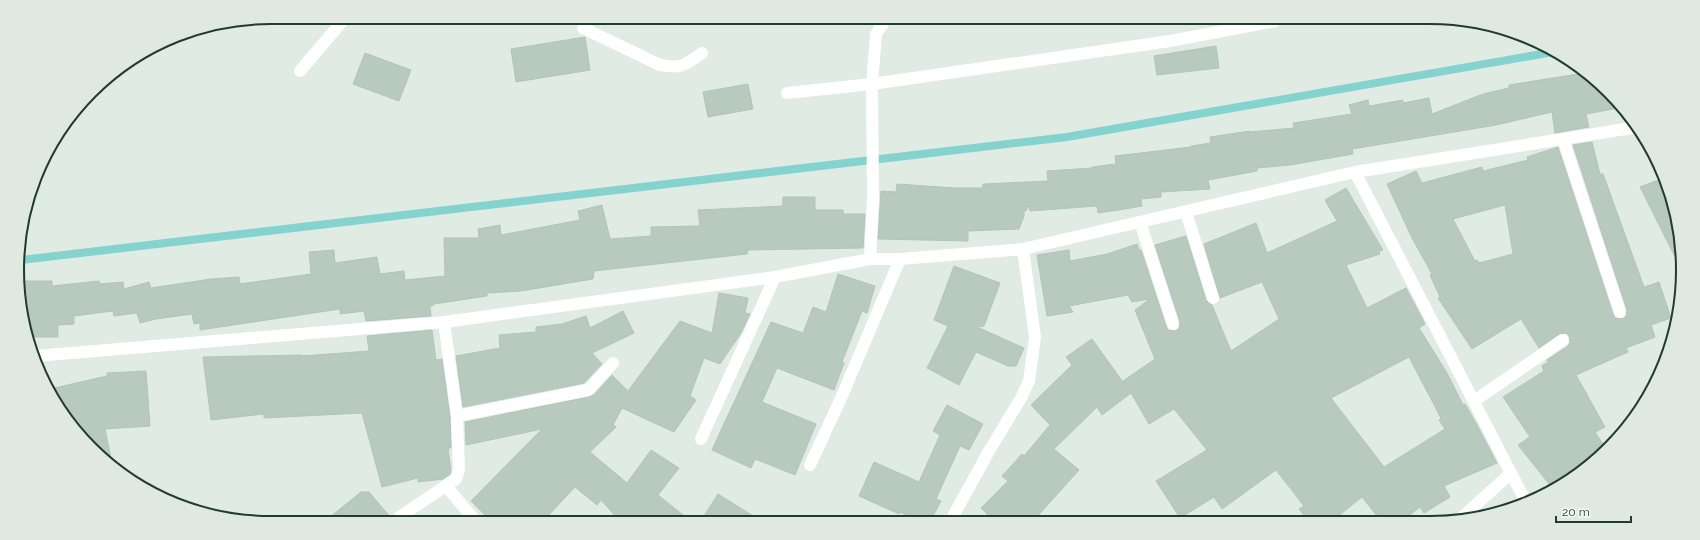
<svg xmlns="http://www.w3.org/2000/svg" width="1700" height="540" viewBox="0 0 1700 540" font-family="Raleway,sans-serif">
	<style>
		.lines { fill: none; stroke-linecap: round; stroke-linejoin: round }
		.stream { stroke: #85d3ce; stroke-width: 8 }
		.building { fill: #b8c9be; stroke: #b2c5b9; fill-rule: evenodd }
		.minor { stroke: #fff; stroke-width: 12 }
		.rim { fill: none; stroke: #203c2e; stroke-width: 2 }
	</style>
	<rect width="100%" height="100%" fill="#dfebe3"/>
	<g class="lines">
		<polyline class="stream" points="21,260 1067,137 1553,52"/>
	</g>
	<g class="building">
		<polygon points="585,37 590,70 516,82 511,49"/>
		<polygon points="1216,46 1219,68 1157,75 1154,56"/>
		<polygon points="365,53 411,70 399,101 353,84"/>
		<polygon points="1584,73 1619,108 1586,114 1589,127 1555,133 1552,112 1496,125 1352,149 1353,154 1290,165 1257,168 1257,171 1208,180 1210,189 1161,192 1161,197 1141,199 1142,206 1125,209 1098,213 1097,206 1030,211 1029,205 1026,211 1024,211 1024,216 1019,229 968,231 968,241 878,239 881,191 896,192 897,184 955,188 983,188 983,184 1048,181 1047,171 1092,168 1092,167 1116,164 1115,156 1191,147 1191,146 1211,143 1210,137 1250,131 1250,132 1294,128 1293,123 1352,114 1349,105 1368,100 1369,106 1403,100 1403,103 1429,98 1432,114 1483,94 1509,88 1509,85"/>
		<polygon points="748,84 753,109 708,117 703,92"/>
		<path d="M1592,142L1600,174H1603L1644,287L1659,282L1671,318L1651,325L1655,337L1626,348L1628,352L1576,375L1605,427L1595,432L1606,449L1597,460L1553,489L1518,445L1530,437L1503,397L1544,371L1542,366L1548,362L1547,360L1568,346L1570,343L1569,336L1566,333L1559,334L1539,348L1521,319L1472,349L1438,298L1440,297L1430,275L1432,274L1412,238L1387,184L1416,171L1422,183L1482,167L1483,171L1528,160L1527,157L1558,147L1613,314L1615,318L1622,319L1626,317L1627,310L1573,145ZM1505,205L1513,254L1479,263L1477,260L1475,261L1453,219Z"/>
		<polygon points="1661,179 1678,221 1678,263 1640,187"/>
		<path d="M1346,188L1383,250L1379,251L1380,254L1346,265L1367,308L1406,288L1425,324L1419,328L1447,373L1463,405L1465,404L1476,423L1497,463L1444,486L1450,497L1424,513L1420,507L1402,521H1381L1362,497L1332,521L1308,520L1299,509L1304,506L1276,470L1222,509L1214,497L1180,518L1156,481L1207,450L1174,409L1149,424L1131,393L1102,415L1097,407L1054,449L1079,470L1034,520H993L981,508L1008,481L1002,476L1022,454L1024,456L1050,425L1031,405L1072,365L1066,357L1092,339L1128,389L1123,381L1155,359L1135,310L1150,299L1132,302L1128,295L1069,306L1073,312L1047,316L1037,255L1069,250L1070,261L1107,254L1137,244L1139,250H1141L1166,326L1168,330L1175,331L1179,329L1180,322L1155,245L1186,236L1206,300L1212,305L1231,351L1279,319L1262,282L1220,298L1204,244L1256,223L1267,253L1337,221L1325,200ZM1409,357L1441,418L1439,420L1445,429L1384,467L1331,398Z"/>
		<polygon points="783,197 815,197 815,210 843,210 843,214 865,214 863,248 748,250 747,254 594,271 593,279 521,291 487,293 487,296 434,304 434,305 430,306 431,316 366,321 364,311 340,314 340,309 200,330 200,323 194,324 192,314 156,319 140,323 137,313 114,316 113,311 74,316 74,324 58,325 58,337 26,337 26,335 22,281 52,281 52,286 99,281 100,284 123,282 124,289 149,282 151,288 211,279 239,277 240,284 311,274 309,252 334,250 335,263 377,257 380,274 404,271 405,280 445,276 444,238 479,238 478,229 500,225 501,235 580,220 578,211 602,205 610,239 651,236 651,227 700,226 698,210 783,206"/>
		<polygon points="954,266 1000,283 984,326 977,327 1024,348 1016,366 1008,366 976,352 959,385 927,368 948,326 934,320"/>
		<polygon points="838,274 875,286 867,313 862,311 842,362 844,363 834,390 777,368 762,402 816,424 795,475 755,459 751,468 712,450 771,322 803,333 813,307 826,312"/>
		<polygon points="719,293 748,298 745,313 750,314 741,333 720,364 704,358 690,396 696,400 674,432 622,408 613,425 616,427 590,452 627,483 651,450 679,468 658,495 688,519 618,519 601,500 597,505 575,487 545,519 489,519 471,501 542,429 466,445 465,422 589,397 594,395 612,375 628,391 680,321 712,333"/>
		<polygon points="623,311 634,333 592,353 602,364 584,383 463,407 456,356 500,348 499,335 536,332 536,327 562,324 586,316 590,328"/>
		<polygon points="432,330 436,360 442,359 450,417 451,448 448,448 451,471 450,474 443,479 418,482 418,478 382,487 362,413 264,418 264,414 211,420 203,357 302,355 302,356 369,351 367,336"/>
		<polygon points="146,371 150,426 105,429 112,463 60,411 50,389 107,376 107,373"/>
		<polygon points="947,405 983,424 969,450 960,446 936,499 941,501 931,520 917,520 900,512 899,514 859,496 874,462 919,482 940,435 933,431"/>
		<polygon points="361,492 369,492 391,518 329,518"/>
		<polygon points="718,494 758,519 702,519"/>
	</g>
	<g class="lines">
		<g class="minor">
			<path d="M589,18L583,28L660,65C682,69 685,65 702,53"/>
			<polyline points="300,71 346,17"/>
			<polyline points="787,93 872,84 1170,41 1275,21"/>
			<polyline points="1563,139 1620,312"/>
			<polyline points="1355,172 1526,502"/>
			<polyline points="1186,212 1213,298"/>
			<polyline points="1140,222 1173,324"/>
			<polyline points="870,259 873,199 872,84 876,34 886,19"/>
			<polyline points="444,322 457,416 588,390 613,363"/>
			<polyline points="35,356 444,322 775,277 870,259 900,259 1023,249 1355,172 1638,127"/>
			<polyline points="1474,401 1563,340"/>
			<polyline points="701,439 775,277"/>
			<polyline points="810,465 842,396 900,259"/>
			<polyline points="446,486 474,519"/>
			<polyline points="398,518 456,479 459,470 457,416"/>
			<polyline points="951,520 989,451 1021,398 1029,381 1035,337 1023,249"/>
			<polyline points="1458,521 1511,473"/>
		</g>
	</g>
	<path d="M0 0H1700V540H0ZM270 24H1430A246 246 0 0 1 1676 270V270A246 246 0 0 1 1430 516H270A246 246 0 0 1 24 270V270A246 246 0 0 1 270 24Z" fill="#dfe9e2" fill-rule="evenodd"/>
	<path class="rim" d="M270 24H1430A246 246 0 0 1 1676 270V270A246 246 0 0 1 1430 516H270A246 246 0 0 1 24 270V270A246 246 0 0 1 270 24Z"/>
	<path d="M1556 516v6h75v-6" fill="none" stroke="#203c2e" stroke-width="2"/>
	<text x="1562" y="516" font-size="12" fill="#203c2e" stroke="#f0f8f2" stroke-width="3" paint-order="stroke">20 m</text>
</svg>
